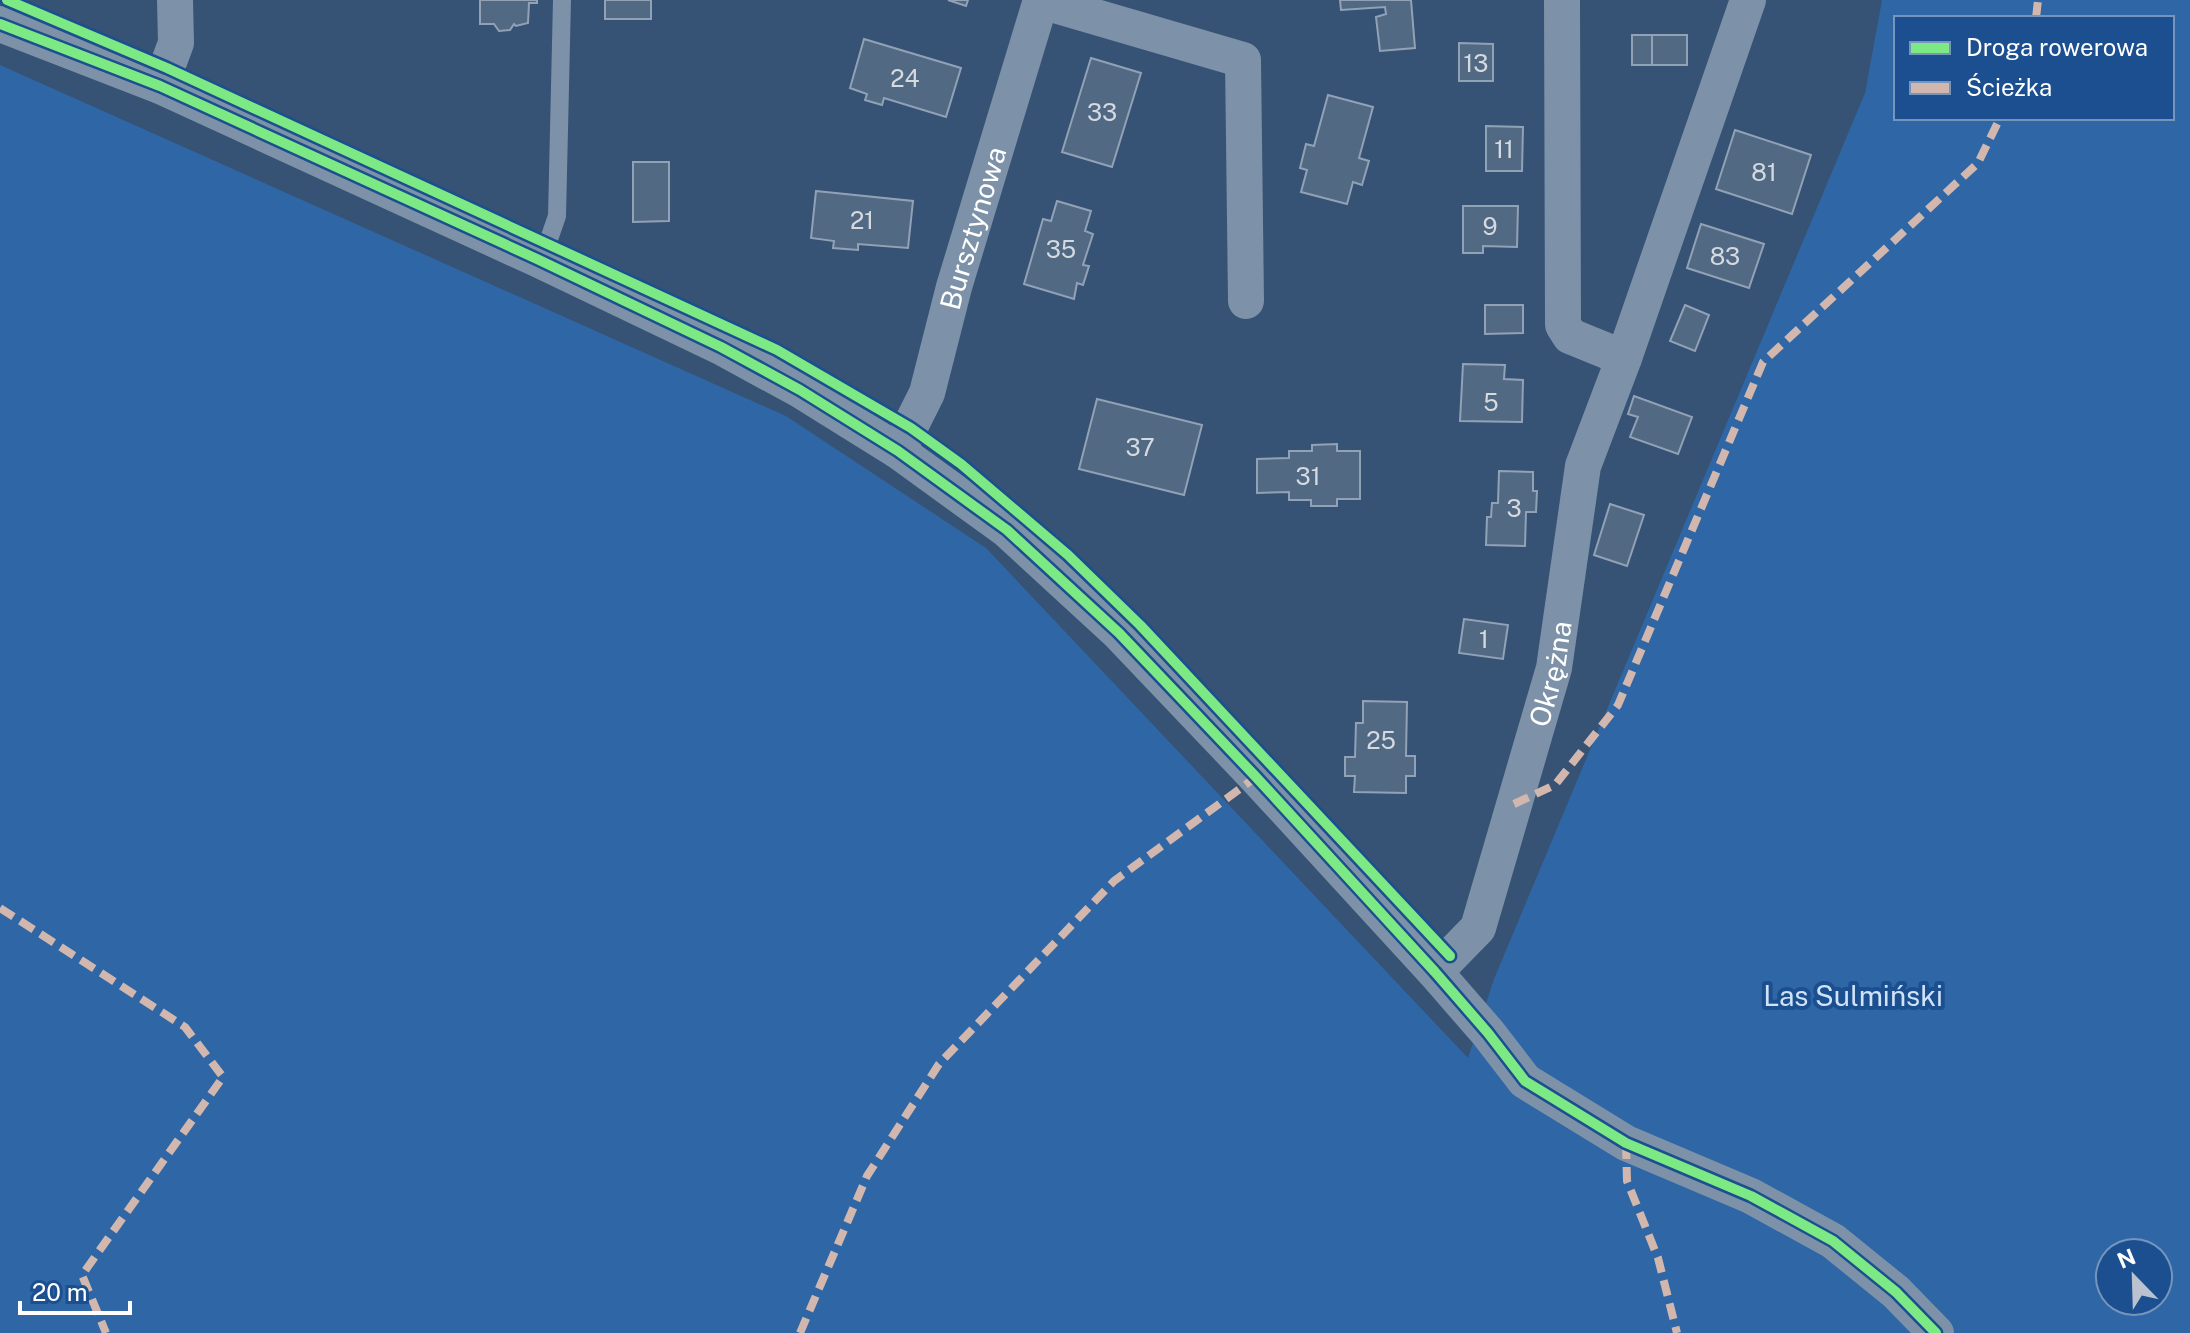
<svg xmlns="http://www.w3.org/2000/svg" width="2190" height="1333" viewBox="0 0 2190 1333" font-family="'Public Sans',sans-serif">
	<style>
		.green { fill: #2f66a5; fill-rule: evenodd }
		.building { fill: #526984; stroke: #92a2b6; stroke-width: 2 }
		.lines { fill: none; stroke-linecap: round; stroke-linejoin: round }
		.lane { stroke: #7d92a8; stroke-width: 18 }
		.street { stroke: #7d92a8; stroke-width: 36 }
		.quiet { stroke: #d1b7ad; stroke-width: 8; stroke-dasharray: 16 8; stroke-linecap: butt }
		.cycleway-casing { stroke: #1b4f8f; stroke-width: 15 }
		.cycleway { stroke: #7ce984; stroke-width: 10 }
		.labels { text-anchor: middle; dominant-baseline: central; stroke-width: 8; stroke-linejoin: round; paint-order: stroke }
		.number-label { font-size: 24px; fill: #d4dae0 }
		.street-label { font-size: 28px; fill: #fff; stroke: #1b4f8f }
		.park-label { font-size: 28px; fill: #cfe3fa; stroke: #1b4f8f }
	</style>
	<rect width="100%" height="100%" fill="#365274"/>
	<path class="green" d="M1882,0H2190V1333H0V65L786,416L986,548L1468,1058L1494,979L1865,93ZM1896,18H2172V118H1896ZM2110,1253H2158V1301H2110Z"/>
	<g class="building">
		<polygon points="480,0 537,0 537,3 529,3 528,23 516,26 514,24 510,30 499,31 494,24 480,24"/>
		<rect x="605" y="0" width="46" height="19"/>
		<polygon points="948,0 968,0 966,6"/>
		<polygon points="1340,0 1411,0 1415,48 1380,51 1376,17 1386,14 1385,7 1341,10"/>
		<rect x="1632" y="35" width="20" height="30"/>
		<rect x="1652" y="35" width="35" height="30"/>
		<polygon points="864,39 961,68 946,117 884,98 882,105 865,100 867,94 850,88"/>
		<polygon points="1459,43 1493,44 1493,81 1459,81"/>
		<polygon points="1091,58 1141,73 1112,167 1062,152"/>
		<polygon points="1328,95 1373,107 1359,158 1369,161 1362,185 1353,182 1347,204 1301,192 1307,170 1300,168 1306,144 1314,146"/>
		<polygon points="1486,126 1523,127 1522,171 1486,171"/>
		<polygon points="1735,130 1811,155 1792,214 1716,189"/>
		<polygon points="633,162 669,162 669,221 633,222"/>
		<polygon points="816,191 913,201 908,248 858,244 858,250 833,248 834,241 811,238"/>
		<polygon points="1057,201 1091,211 1085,231 1093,234 1083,265 1089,266 1083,285 1077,283 1074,299 1024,284 1043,219 1051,221"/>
		<polygon points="1463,206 1518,206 1517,247 1483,246 1483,253 1463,253"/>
		<polygon points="1701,224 1764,244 1749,288 1687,268"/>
		<polygon points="1485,305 1523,305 1523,333 1485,334"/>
		<polygon points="1685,305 1709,315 1695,351 1670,341"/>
		<polygon points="1463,364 1505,365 1504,379 1523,380 1522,422 1460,421"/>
		<polygon points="1634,396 1692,417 1678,454 1630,437 1638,417 1628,414"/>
		<polygon points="1097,399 1202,425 1184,495 1079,469"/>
		<polygon points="1337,444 1337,451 1360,451 1360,499 1337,499 1337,506 1311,506 1311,500 1289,500 1289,492 1257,493 1257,459 1289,458 1289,451 1312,451 1312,445"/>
		<polygon points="1499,471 1533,472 1533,491 1537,491 1536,512 1526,512 1525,546 1486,545 1487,517 1491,517 1492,503 1498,503"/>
		<polygon points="1610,504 1644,515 1627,566 1594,555"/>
		<polygon points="1464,619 1508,625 1503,659 1459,653"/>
		<polygon points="1363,701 1407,702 1406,756 1415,756 1415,776 1406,776 1406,793 1354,792 1355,776 1345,776 1345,757 1355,757 1356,723 1363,723"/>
	</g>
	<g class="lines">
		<polyline class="lane" points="537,259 548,242 557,216 562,0"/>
		<g class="street">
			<polyline points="1562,0 1563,325 1570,336 1624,358"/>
			<polyline points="1041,1 1243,60 1246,301"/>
			<polyline points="0,24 160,86 537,259 721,347 800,390 898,451 1007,530 1119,633 1256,777 1435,972 1488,1033 1525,1081 1626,1143 1751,1196 1833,1241 1896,1292 1936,1333"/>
			<polyline points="160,86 176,43 175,0"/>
			<path id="s1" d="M898,451L927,393L954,287L1041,0"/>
			<path id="s2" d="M1435,972L1478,928L1554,668L1583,466L1624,358L1748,0"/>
		</g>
		<g class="quiet">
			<polyline points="2036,18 2038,0"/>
			<polyline points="1514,804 1555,785 1618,705 1763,362 1978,163 2000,118"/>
			<polyline points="0,908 185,1027 223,1077 82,1275 106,1333"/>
			<polyline points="1626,1143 1627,1181 1658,1258 1677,1333"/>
			<polyline points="800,1333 867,1176 939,1064 1114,881 1256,777"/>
		</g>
		<g class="cycleway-casing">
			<g id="cycleway">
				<polyline points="7,0 167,68 777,350 911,428 961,464 1068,555 1140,625 1450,956"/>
				<polyline points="0,24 160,86 537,259 721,347 800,390 898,451 1007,530 1119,633 1256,777 1435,972 1488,1033 1525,1081 1626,1143 1751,1196 1833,1241 1896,1292 1936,1333"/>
			</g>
		</g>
		<use href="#cycleway" class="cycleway"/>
	</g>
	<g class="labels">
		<g class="number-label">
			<text x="1476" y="63">13</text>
			<text x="905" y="78">24</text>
			<text x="1102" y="112">33</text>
			<text x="1504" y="149">11</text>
			<text x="1764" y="172">81</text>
			<text x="862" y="220">21</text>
			<text x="1490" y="226">9</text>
			<text x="1061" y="249">35</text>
			<text x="1725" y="256">83</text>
			<text x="1491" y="402">5</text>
			<text x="1140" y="447">37</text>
			<text x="1308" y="476">31</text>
			<text x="1514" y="508">3</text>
			<text x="1484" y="639">1</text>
			<text x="1381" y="740">25</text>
		</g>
		<g class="street-label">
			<text stroke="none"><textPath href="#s1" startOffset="236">Bursztynowa</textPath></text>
			<text stroke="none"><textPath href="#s2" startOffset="326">Okrężna</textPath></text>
		</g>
		<g class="park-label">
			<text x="1853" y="995">Las Sulmiński</text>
		</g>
	</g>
	<rect x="1894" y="16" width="280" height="104" fill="#1b4f8f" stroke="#7695bc" stroke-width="2"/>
	<rect x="1910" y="42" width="40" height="12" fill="#7ce984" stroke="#7695bc" stroke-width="2"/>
	<text x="1966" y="56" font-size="24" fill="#ffffff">Droga rowerowa</text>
	<rect x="1910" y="82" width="40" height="12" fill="#d1b7ad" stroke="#7695bc" stroke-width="2"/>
	<text x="1966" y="96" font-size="24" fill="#ffffff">Ścieżka</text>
	<g transform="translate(2134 1277) rotate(337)"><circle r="38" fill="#1b4f8f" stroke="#7695bc" stroke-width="2"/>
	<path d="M0-6L14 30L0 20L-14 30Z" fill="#b9c2ce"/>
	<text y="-12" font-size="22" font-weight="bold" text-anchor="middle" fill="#ffffff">N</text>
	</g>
	<path d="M20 1301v12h110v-12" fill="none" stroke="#ffffff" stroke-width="4"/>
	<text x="32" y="1301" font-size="24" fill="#ffffff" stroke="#1b4f8f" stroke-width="6" paint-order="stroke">20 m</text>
</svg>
